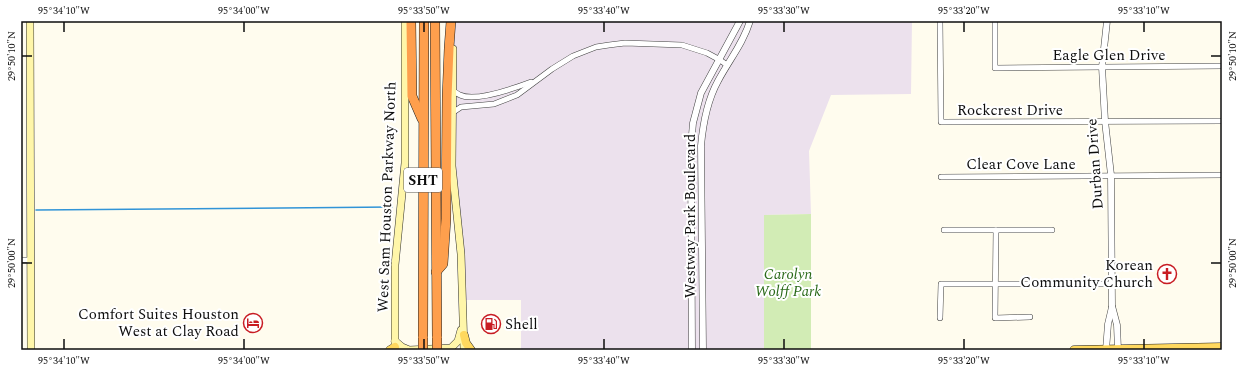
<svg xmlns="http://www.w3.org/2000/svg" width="1243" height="371" viewBox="0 0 1243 371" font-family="Spectral,serif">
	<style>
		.industrial { fill: #ece1ed }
		.green { fill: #d2ecb5 }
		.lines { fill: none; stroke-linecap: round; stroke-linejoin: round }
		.stream { stroke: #3194d7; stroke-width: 1.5 }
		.minor-casing { stroke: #414141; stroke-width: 6 }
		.tertiary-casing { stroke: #414141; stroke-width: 7 }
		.secondary-casing { stroke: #303030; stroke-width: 8 }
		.primary-casing { stroke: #1f1f1f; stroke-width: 9 }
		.motorway-casing { stroke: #1f1f1f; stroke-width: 10 }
		.minor { stroke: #fff; stroke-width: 5 }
		.tertiary { stroke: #fff; stroke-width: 6 }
		.secondary { stroke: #fff6a9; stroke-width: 7 }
		.primary { stroke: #ffd85e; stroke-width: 8 }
		.motorway { stroke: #fe9f4d; stroke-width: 9 }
		.motorway-bridge-casing { stroke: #1f1f1f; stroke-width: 10; stroke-linecap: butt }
		.motorway-bridge { stroke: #fe9f4d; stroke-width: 9 }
		.ticks { fill: none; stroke: #0e0e0e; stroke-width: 1.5 }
		.labels { text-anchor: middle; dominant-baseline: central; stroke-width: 4; stroke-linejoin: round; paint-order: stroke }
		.shield { fill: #fff; stroke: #565656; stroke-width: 1 }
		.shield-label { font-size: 14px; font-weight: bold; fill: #0e0e0e }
		.street-label { font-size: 15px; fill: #0e0e0e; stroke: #fff }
		.poi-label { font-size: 15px; fill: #0e0e0e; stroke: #fff; text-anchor: end }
		.park-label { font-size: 15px; font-style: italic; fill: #2a6a19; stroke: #fff }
		.neatline { fill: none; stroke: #0e0e0e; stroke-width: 1.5 }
		.ticks-label { font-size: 10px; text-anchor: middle; fill: #0e0e0e }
	</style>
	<rect width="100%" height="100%" fill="#fffcee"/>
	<polygon class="industrial" points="452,21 912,21 911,94 831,95 809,151 811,214 764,215 764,350 521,350 521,300 463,300 456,209"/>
	<polygon class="green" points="811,214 811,350 764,350 764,215"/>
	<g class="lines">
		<polyline class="stream" points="36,210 392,207"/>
		<g class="minor-casing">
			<g id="minor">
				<polyline points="940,21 941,122 1222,121"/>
				<polyline points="995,21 995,68 1222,66"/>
				<path d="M452,90C454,91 457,94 460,95C475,102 515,88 531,82"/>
				<polyline points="452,113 461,107 494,104 517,95 552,69 573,56 596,47 609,45 625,43 682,45 707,53 720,60 727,65"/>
				<polyline points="941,177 1222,175"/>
				<polyline points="944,230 1052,230"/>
				<polyline points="996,230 995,318 1030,317"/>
				<polyline points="21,260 31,260"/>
				<polyline points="940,318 941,284 1112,284"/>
			</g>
		</g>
		<g class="tertiary-casing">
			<g id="tertiary">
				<polyline points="1107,21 1102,67 1105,121 1111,175 1112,306 1117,325 1118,350"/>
				<polyline points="692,350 691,146 693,123 701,93 740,21"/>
				<path d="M703,350L701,146C703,123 707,101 718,81C729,60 743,44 750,21"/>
				<polyline points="1106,350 1108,324 1112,307"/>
			</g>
		</g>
		<g class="secondary-casing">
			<g id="secondary">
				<polyline points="30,21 31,350"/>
				<polyline points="453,49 452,166 461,254 464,350"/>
				<polyline points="395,341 402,347 409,350 451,348 458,341 461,330"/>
				<polyline points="395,350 395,265 405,163 405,21"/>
			</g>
		</g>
		<g class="primary-casing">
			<g id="primary">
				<polyline points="464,335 466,343 471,350"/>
				<polyline points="390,350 395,347"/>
				<polyline points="1074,350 1222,347"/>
			</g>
		</g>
		<g class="motorway-casing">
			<g id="motorway">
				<polyline points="411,21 412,96 422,119"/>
				<polyline points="435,21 437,338"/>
				<polyline points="436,272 443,264 446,219 447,97 449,48 451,21"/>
				<polyline points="423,338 424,21"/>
			</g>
		</g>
		<use href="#minor" class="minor"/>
		<use href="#tertiary" class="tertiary"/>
		<use href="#secondary" class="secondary"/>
		<use href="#primary" class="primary"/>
		<use href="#motorway" class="motorway"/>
		<g class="motorway-bridge-casing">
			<g id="motorway-bridge">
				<polyline points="423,338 423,350"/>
				<polyline points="437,338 437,350"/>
			</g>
		</g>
		<use href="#motorway-bridge" class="motorway-bridge"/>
	</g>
	<path class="ticks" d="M64,22V32M244,22V32M424,22V32M604,22V32M784,22V32M964,22V32M1144,22V32M22,56H32M1211,56H1221M22,263H32M1211,263H1221M64,339V349M244,339V349M424,339V349M604,339V349M784,339V349M964,339V349M1144,339V349"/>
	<defs>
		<g id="church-ring" transform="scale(1)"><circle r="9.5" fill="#fff" stroke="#c81c23" stroke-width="1.5"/><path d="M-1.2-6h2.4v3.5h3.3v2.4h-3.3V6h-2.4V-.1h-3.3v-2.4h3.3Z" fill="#c81c23"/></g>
		<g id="hotel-ring" transform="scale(1)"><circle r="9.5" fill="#fff" stroke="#c81c23" stroke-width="1.5"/><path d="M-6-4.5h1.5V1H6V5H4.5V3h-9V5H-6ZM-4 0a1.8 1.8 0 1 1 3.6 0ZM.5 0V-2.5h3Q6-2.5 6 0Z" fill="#c81c23"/></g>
		<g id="fuel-ring" transform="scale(1)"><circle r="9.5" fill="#fff" stroke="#c81c23" stroke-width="1.5"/><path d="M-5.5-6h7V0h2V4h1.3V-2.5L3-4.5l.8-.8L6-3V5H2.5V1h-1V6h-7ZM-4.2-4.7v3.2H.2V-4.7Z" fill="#c81c23"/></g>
	</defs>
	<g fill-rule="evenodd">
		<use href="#church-ring" x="1167" y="274"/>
		<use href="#hotel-ring" x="253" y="323"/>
		<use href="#fuel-ring" x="491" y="324"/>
	</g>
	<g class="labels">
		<rect class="shield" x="404" y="168" width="38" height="24" rx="3"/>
		<g class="shield-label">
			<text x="423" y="180">SHT</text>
		</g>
		<g class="street-label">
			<text x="1109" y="55">Eagle Glen Drive</text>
			<text x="1010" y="110">Rockcrest Drive</text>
			<text x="1021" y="164">Clear Cove Lane</text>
			<text transform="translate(1095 164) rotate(-94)">Durban Drive</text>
			<text transform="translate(387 197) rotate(-88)">West Sam Houston Parkway North</text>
			<text transform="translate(690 216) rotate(-90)">Westway Park Boulevard</text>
		</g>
		<g class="poi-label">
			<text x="1153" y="265">Korean<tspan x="1153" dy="17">Community Church</tspan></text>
			<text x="239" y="314">Comfort Suites Houston<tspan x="239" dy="17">West at Clay Road</tspan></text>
			<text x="505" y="324" text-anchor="start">Shell</text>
		</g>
		<g class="park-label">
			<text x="788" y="274">Carolyn<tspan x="788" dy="17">Wolff Park</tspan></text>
		</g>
	</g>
	<rect width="1243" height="371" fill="none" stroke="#ffffff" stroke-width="44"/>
	<rect x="22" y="22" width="1199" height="327" class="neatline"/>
	<g class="ticks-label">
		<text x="64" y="14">95°34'10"W</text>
		<text x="244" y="14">95°34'00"W</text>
		<text x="424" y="14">95°33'50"W</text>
		<text x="604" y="14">95°33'40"W</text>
		<text x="784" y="14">95°33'30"W</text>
		<text x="964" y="14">95°33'20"W</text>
		<text x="1144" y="14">95°33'10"W</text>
		<text transform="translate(11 56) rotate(-90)" y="4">29°50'10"N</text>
		<text transform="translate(1232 56) rotate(-90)" y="4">29°50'10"N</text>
		<text transform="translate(11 263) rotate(-90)" y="4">29°50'00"N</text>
		<text transform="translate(1232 263) rotate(-90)" y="4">29°50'00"N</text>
		<text x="64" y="364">95°34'10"W</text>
		<text x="244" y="364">95°34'00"W</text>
		<text x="424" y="364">95°33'50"W</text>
		<text x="604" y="364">95°33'40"W</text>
		<text x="784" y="364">95°33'30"W</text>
		<text x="964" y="364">95°33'20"W</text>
		<text x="1144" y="364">95°33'10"W</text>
	</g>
</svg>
